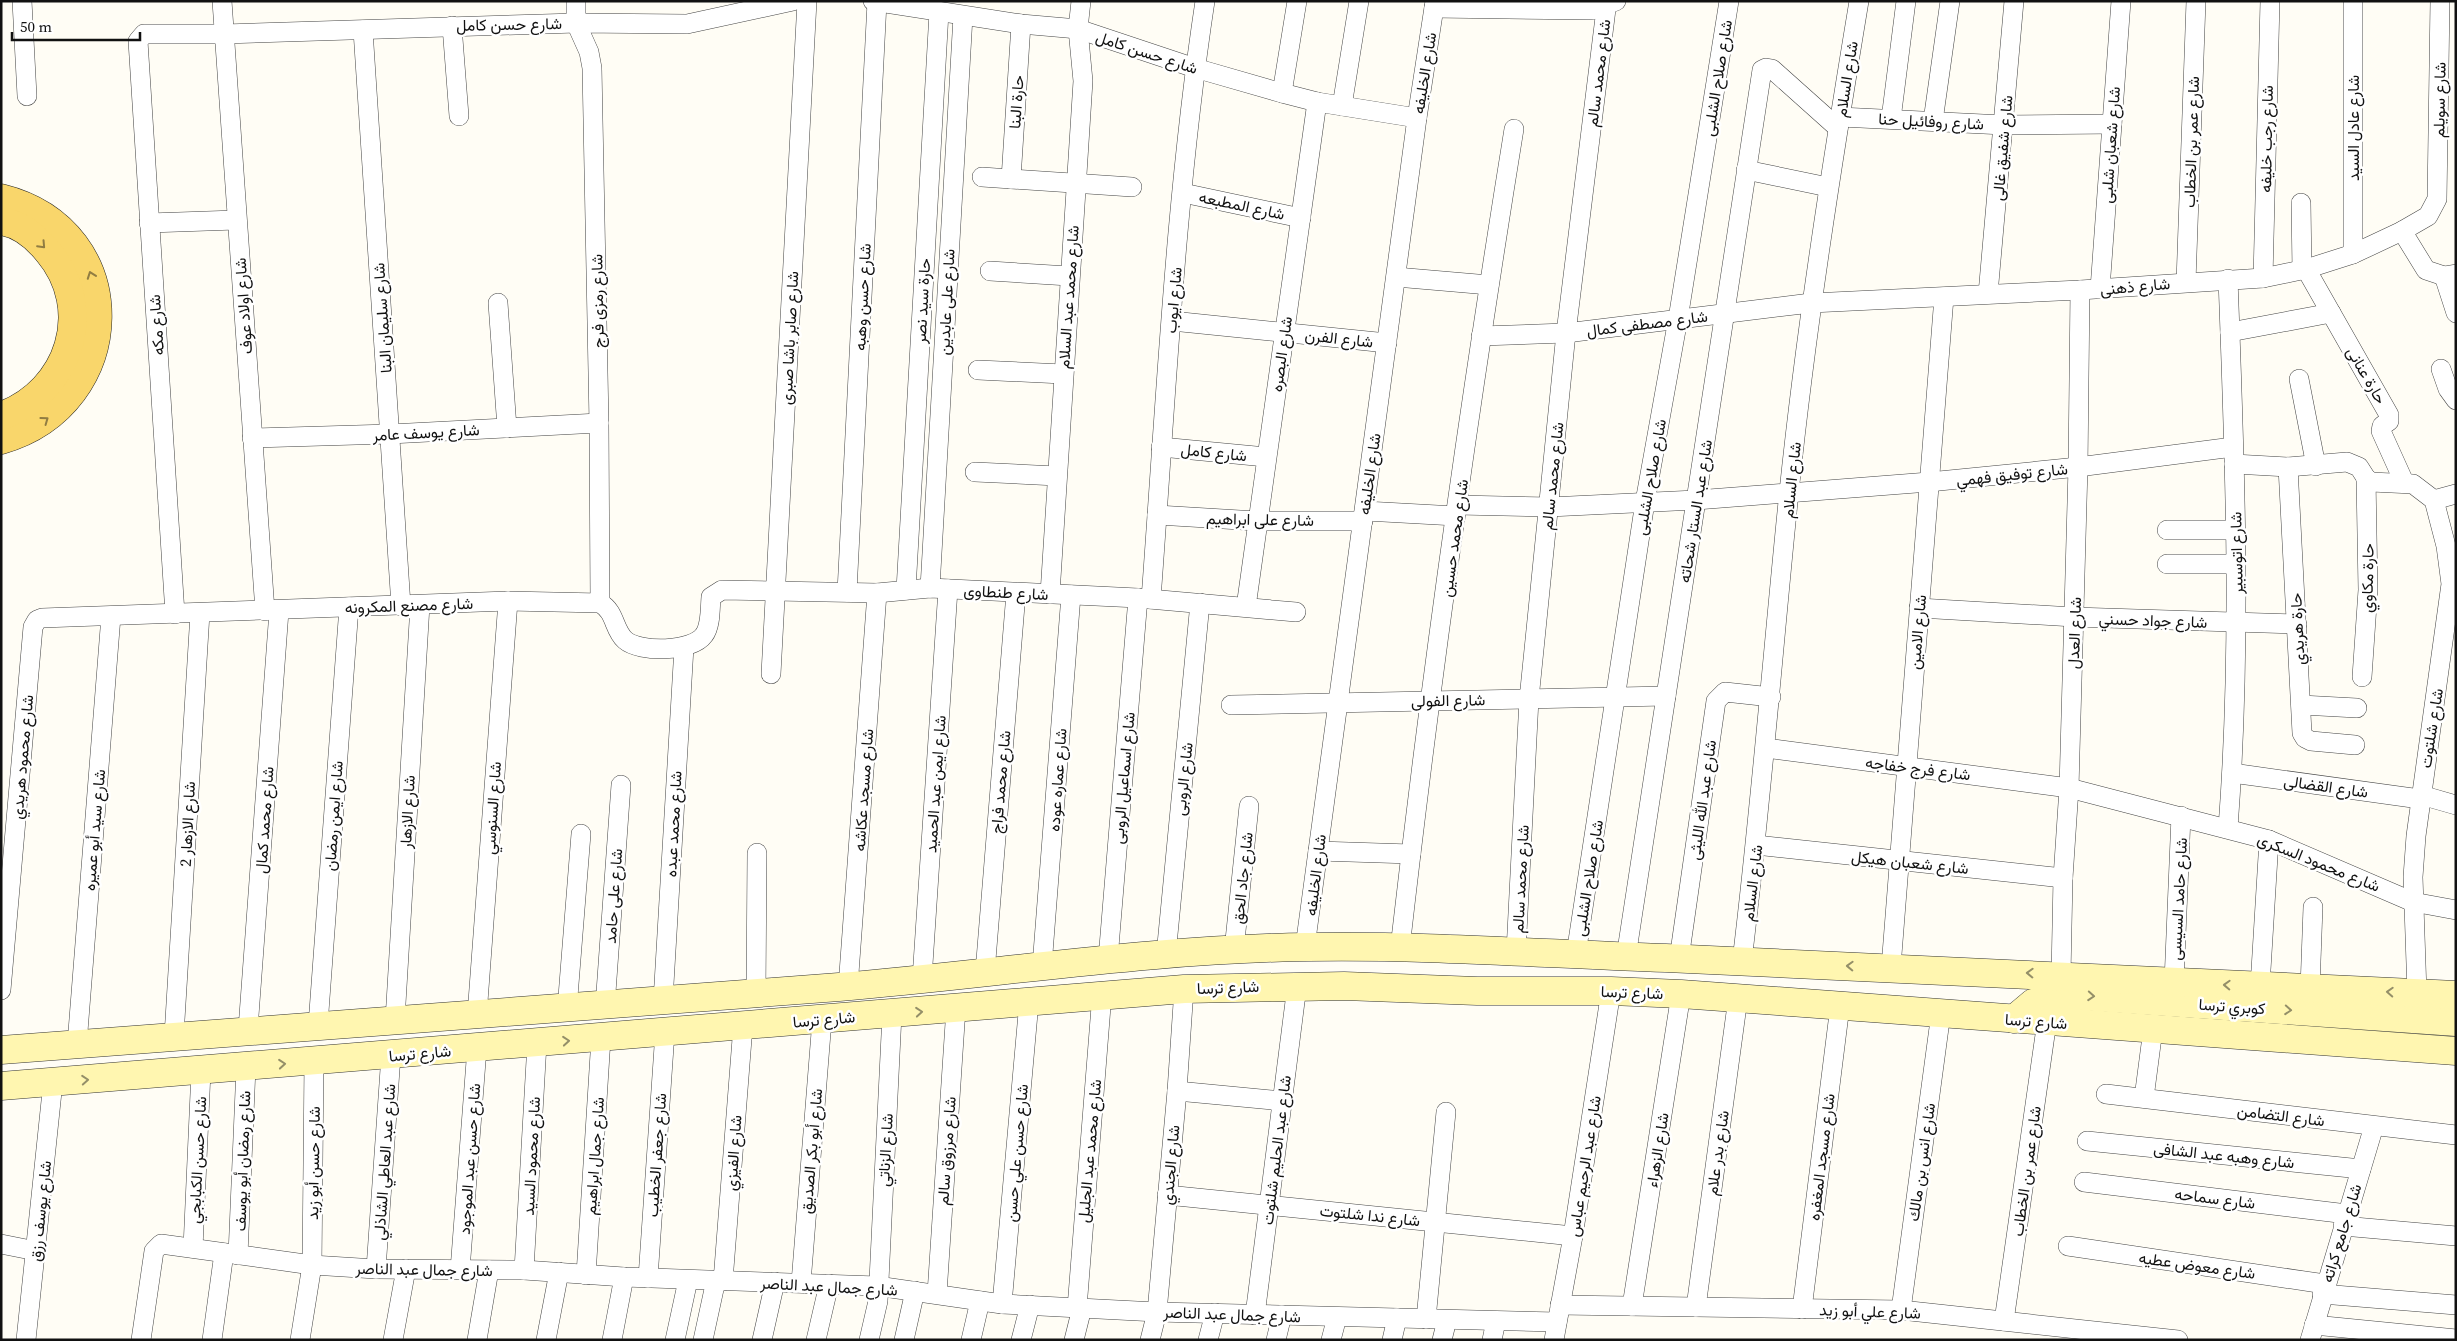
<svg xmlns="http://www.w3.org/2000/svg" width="2457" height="1341" viewBox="0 0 2457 1341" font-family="'Source Serif 4',Vazirmatn,serif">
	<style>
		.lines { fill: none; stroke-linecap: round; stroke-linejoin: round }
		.street-casing { stroke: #444; stroke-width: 20 }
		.secondary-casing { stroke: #333; stroke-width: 29 }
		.primary-casing { stroke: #222; stroke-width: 29 }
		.street { stroke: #fff; stroke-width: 19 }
		.secondary { stroke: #fff6b0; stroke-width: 28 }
		.primary { stroke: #f9d66b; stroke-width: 28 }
		.oneway { stroke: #917d42 }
		.oneway2 { stroke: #948f68 }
		.labels { text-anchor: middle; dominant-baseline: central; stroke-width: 5; stroke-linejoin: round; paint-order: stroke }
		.street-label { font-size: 16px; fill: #111; stroke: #fff }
	</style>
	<rect width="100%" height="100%" fill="#fffdf5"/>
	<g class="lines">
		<g class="street-casing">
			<g id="street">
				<polyline points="22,1 27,96"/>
				<polyline points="222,1 265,611"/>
				<polyline points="576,1 576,23 589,52 592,68 599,423 600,603"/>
				<polyline points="873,1 1021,24 1078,29 1195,68 1282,93 1317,102 1417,118"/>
				<polyline points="1434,8 1592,10 1616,1"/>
				<polyline points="452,26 459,116"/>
				<polyline points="363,30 401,606"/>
				<polyline points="1282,93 1297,1"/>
				<polyline points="1342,106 1359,1"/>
				<polyline points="1840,117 2004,125 2112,124"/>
				<polyline points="1891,119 1906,1"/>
				<polyline points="1933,121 1950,1"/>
				<polyline points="1746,170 1828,187"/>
				<polyline points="982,177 1132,187"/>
				<polyline points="1011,179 1021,24"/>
				<polyline points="1183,193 1301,218"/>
				<polyline points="2301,203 2302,270"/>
				<polyline points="149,223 236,220"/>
				<polyline points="2402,231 2426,270 2444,276 2456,274"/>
				<polyline points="2353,254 2353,1"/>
				<polyline points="2306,269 2389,415 2389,421 2382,426 2381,431 2404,482"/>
				<polyline points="990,271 1069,276"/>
				<polyline points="2444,276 2456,313"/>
				<polyline points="1396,277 1489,285"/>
				<polyline points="2263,278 2270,1"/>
				<polyline points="2186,282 2196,1"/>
				<polyline points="2100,289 2121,1"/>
				<polyline points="1988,294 2014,1"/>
				<polyline points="498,303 507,428"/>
				<polyline points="1172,321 1387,343"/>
				<polyline points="2230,332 2331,313"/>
				<polyline points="1481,336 1566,333 1811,303 2080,290 2263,278 2306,269 2353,254 2402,231 2428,216 2437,199 2440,1"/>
				<polyline points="2441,369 2448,389 2456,400"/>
				<polyline points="978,370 1063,374"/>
				<polyline points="2299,379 2316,466"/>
				<polyline points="252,438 390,434 599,423"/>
				<polyline points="1161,447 1266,457"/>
				<polyline points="2234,464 2288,467 2347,462 2359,467 2366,478 2371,482 2413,484 2434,500 2446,546 2451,584 2416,836 2413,877 2417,993"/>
				<polyline points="2288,467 2302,733 2305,738 2311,741 2355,745"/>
				<polyline points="975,472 1057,476"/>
				<polyline points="2434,500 2456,494"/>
				<polyline points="1458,505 1549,507 1696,500 1929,482 2078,467 2233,447"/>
				<polyline points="1365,511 1456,516"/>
				<polyline points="1157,515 1257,521 1363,521"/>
				<polyline points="2167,530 2235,530"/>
				<polyline points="2167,564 2236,564"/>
				<polyline points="930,588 963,16"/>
				<polyline points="906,590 939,12"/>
				<polyline points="847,592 877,2"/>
				<polyline points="1050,594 1083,81 1078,29 1081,1"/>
				<path d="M1151,599C1166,400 1175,199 1205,1"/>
				<polyline points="1246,607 1317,102"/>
				<polyline points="1919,608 2074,617 2297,624"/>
				<polyline points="175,614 138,41 144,34 224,34 576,23 687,24 793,1"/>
				<polyline points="771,674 807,1"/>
				<polyline points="2362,677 2368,590 2366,478"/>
				<polyline points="1231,705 1666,696"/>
				<polyline points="2301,705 2357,708"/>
				<polyline points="1766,748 2069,788 2269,840 2413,902 2456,910"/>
				<polyline points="2232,773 2420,799"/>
				<polyline points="2421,795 2456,805"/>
				<path d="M2228,828C2242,645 2235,462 2228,279"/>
				<polyline points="1756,845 2063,878"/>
				<polyline points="1318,851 1411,854"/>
				<polyline points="1305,947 1417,118 1435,1"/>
				<path d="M1400,948C1431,675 1470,401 1514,129"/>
				<polyline points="1234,950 1249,806"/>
				<polyline points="1516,952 1529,699 1566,333 1607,1"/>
				<polyline points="1576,954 1645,502 1678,319 1729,1"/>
				<polyline points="1166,955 1200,603"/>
				<polyline points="1626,957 1762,70 1766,68 1772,69 1838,128"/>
				<polyline points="1108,959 1138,598"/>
				<polyline points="1679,959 1716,701 1725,692 1771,697"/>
				<path d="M1742,961C1761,805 1773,649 1789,492C1806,328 1832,164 1859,1"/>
				<polyline points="1042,966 1071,595"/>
				<polyline points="1891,967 1944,297"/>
				<polyline points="985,972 1016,593"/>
				<polyline points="2061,975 2063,878 2069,788 2078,467 2080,290"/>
				<polyline points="922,979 948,589"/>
				<polyline points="2174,982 2181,816"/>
				<polyline points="2260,986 2269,840"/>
				<polyline points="848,987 877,593"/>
				<polyline points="2310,988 2313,907"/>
				<path d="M1,990L33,627L37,620L42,618L508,601L600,603C616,612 613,629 625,640C640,653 692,652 704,635C711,626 710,608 711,597L722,590L877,593L930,588L1138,598L1296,612"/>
				<polyline points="756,994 757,853"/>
				<polyline points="663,1001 684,647"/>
				<polyline points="605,1006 621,785"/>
				<polyline points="567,1009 581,834"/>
				<polyline points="477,1015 508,601"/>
				<polyline points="395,1020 420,605"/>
				<polyline points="318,1025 349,607"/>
				<polyline points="248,1029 279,611"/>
				<polyline points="174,1036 200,613"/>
				<polyline points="77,1044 111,616"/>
				<polyline points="1177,1091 1282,1101"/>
				<polyline points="2106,1094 2456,1135"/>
				<polyline points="2144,1098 2153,1029"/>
				<polyline points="2087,1141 2361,1169"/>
				<polyline points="2084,1182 2347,1214"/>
				<polyline points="1167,1195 1573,1236"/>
				<polyline points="2343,1226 2456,1236"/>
				<polyline points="1,1244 36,1251"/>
				<polyline points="2068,1246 2325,1284"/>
				<polyline points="193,1248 201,1071"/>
				<polyline points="238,1255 246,1067"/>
				<polyline points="376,1269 391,1055"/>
				<polyline points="460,1270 477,1048"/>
				<polyline points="524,1270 537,1043"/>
				<polyline points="586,1275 601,1038"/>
				<polyline points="648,1278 665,1032"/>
				<polyline points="723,1281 743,1026"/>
				<polyline points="801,1283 822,1020"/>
				<polyline points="937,1294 956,1008"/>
				<polyline points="2322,1294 2456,1305"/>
				<polyline points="1002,1304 1029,1002"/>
				<polyline points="1560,1305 1901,1310 2178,1340"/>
				<polyline points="1632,1306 1681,994"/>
				<polyline points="1696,1307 1738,998"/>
				<polyline points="1077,1308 1102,994"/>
				<polyline points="1802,1309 1840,1006"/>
				<polyline points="1901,1310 1941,1013"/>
				<polyline points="1255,1315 1297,986"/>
				<polyline points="1426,1319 1446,1112"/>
				<polyline points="2004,1321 2047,1021"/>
				<polyline points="2314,1325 2456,1339"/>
				<polyline points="26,1340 53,1082"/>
				<polyline points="141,1340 154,1251 161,1244 312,1265 376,1269 524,1270 624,1277 877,1286 1002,1304 1157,1312 1557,1322"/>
				<polyline points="212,1340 224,1253"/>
				<polyline points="300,1340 312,1265 314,1062"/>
				<polyline points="393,1340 406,1269"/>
				<polyline points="477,1340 489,1270"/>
				<polyline points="546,1340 559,1272"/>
				<polyline points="612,1340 624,1277"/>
				<polyline points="675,1340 688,1280"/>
				<polyline points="703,1340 716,1280"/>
				<polyline points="762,1340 775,1282"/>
				<polyline points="816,1340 829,1284"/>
				<polyline points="869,1340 878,1301 892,1014"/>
				<polyline points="904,1340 915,1291"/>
				<polyline points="971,1340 980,1301"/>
				<polyline points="1021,1340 1030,1305"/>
				<polyline points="1074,1340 1082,1308"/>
				<polyline points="1150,1340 1157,1312 1177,1091 1184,989"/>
				<polyline points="1208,1340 1215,1313"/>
				<polyline points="1276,1340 1282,1315"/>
				<polyline points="1331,1340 1337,1317"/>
				<polyline points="1392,1340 1397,1318"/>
				<polyline points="1442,1340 1447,1320"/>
				<polyline points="1492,1340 1496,1321"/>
				<polyline points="1554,1340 1573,1236 1611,991"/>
				<polyline points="2310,1340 2374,1126"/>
			</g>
		</g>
		<g class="secondary-casing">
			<g id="secondary">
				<polyline points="2014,1019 2033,1003 2064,996 2080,996 2456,1022"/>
				<path d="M1,1050C280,1027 560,1010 839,987C995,974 1150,949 1307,947C1427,945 1546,954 1666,958C1929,968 2192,983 2456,995"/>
				<polyline points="1,1086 1184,989 1344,986 1477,991 1611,991 1681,994 2456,1051"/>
			</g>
		</g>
		<g class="primary-casing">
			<g id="primary">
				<path d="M1,198C133,231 127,404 1,440"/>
				<path d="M1,221C20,224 36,237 48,252C96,309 70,391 1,416"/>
			</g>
		</g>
		<use href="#street" class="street"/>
		<use href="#secondary" class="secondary"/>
		<use href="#primary" class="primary"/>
	</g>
	<defs><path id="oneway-chevron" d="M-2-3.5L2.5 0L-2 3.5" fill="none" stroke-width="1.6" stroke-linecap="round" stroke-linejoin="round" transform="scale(1.25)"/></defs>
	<g class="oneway">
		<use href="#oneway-chevron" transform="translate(42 245) rotate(47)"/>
		<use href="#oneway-chevron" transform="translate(91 275) rotate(-110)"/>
		<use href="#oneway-chevron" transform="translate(45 420) rotate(-36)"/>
	</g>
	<g class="oneway2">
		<use href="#oneway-chevron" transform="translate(1850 966) rotate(-178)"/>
		<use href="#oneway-chevron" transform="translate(2030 973) rotate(-178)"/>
		<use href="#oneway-chevron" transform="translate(2227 985) rotate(-178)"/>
		<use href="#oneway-chevron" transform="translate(2390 992) rotate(-177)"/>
		<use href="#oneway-chevron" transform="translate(2091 996) rotate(4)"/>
		<use href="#oneway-chevron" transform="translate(2288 1010) rotate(4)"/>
		<use href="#oneway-chevron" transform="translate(919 1012) rotate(-5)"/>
		<use href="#oneway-chevron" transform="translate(566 1041) rotate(-5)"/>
		<use href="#oneway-chevron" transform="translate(282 1064) rotate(-5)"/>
		<use href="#oneway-chevron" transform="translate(85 1080) rotate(-4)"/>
	</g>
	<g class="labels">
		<g class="street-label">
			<text transform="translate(509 24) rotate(-1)">شارع حسن كامل</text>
			<text transform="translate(1147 52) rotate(18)">شارع حسن كامل</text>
			<text transform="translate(1424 73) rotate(-81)">شارع الخليفه</text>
			<text transform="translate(1598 73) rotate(-83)">شارع محمد سالم</text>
			<text transform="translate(1717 78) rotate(-81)">شارع صلاح الشلبى</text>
			<text transform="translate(1846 79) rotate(-81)">شارع السلام</text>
			<text transform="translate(2439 100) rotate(-89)">شارع سويلم</text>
			<text transform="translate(1016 102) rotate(-86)">حارة البنا</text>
			<text transform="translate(1931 121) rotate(3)">شارع روفائيل حنا</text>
			<text transform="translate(2353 128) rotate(-90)">شارع عادل السيد</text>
			<text transform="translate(2266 139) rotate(-89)">شارع رجب خليفه</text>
			<text transform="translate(2191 142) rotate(-88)">شارع عمر بن الخطاب</text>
			<text transform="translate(2110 145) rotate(-86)">شارع شعبان شلبى</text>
			<text transform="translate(2002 148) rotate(-85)">شارع شفيق غالى</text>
			<text transform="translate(1242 205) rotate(12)">شارع المطبعه</text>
			<text transform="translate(2135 286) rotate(-5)">شارع ذهنى</text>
			<text transform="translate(862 297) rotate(-87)">شارع حسن وهبه</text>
			<text transform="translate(1068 297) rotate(-86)">شارع محمد عبد السلام</text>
			<text transform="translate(1173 300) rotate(-85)">شارع ايوب</text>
			<text transform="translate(597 301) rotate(-91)">شارع رمزى فرج</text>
			<text transform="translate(922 301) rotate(-87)">حارة سيد نصر</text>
			<text transform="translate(946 302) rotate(-87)">شارع على عابدين</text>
			<text transform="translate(243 306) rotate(-94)">شارع اولاد عوف</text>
			<text transform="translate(382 318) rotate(-94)">شارع سليمان البنا</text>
			<text transform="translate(1647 323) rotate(-7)">شارع مصطفى كمال</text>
			<text transform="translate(156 325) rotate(-94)">شارع مكه</text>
			<text transform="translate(789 338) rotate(-87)">شارع صابر باشا صبرى</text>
			<text transform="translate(1339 338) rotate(6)">شارع الفرن</text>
			<text transform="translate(1281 354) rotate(-82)">شارع البصره</text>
			<text transform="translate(2367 375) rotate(60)">حارة عنانى</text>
			<text transform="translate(426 432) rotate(-3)">شارع يوسف عامر</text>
			<text transform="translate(1214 452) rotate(6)">شارع كامل</text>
			<text transform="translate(1369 474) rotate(-82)">شارع الخليفه</text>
			<text transform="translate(2012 474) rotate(-6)">شارع توفيق فهمي</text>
			<text transform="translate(1552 476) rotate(-84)">شارع محمد سالم</text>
			<text transform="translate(1650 477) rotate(-80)">شارع صلاح الشلبى</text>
			<text transform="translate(1791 480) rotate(-84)">شارع السلام</text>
			<text transform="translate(1695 511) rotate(-81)">شارع عبد الستار شحاته</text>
			<text transform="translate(1260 519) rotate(1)">شارع على ابراهيم</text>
			<text transform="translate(1454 538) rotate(-82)">شارع محمد حسين</text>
			<text transform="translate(2236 553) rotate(-91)">شارع اتوسبير</text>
			<text transform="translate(2367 578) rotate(-89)">حارة مكاوي</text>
			<text transform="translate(1006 592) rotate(3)">شارع طنطاوى</text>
			<text transform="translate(409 605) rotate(-2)">شارع مصنع المكرونه</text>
			<text transform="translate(2153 620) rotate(2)">شارع جواد حسني</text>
			<text transform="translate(2297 629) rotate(-93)">حارة هريدي</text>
			<text transform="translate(1917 632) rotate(-85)">شارع الامين</text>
			<text transform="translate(2074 633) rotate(-88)">شارع العدل</text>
			<text transform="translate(1448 700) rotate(-1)">شارع الفولى</text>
			<text transform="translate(2431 728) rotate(-81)">شارع شلتوت</text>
			<text transform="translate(22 757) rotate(-85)">شارع محمود هريدي</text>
			<text transform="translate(1918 768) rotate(7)">شارع فرج خفاجه</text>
			<text transform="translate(1123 778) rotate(-85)">شارع اسماعيل الروبى</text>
			<text transform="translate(1183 779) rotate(-84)">شارع الروبى</text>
			<text transform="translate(1057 780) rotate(-86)">شارع عماره عوده</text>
			<text transform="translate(1000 782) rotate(-85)">شارع محمد فراج</text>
			<text transform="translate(935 784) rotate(-86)">شارع ايمن عبد الحميد</text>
			<text transform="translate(2326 786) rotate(8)">شارع القضالى</text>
			<text transform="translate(863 790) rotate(-86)">شارع مسجد عكاشه</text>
			<text transform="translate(1702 800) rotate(-82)">شارع عبد الله الليثى</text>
			<text transform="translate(492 808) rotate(-86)">شارع السنوسي</text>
			<text transform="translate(407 812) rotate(-87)">شارع الازهار</text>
			<text transform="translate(333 816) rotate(-86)">شارع ايمن رمضان</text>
			<text transform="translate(264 820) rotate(-86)">شارع محمد كمال</text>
			<text transform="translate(187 824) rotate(-87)">شارع الازهار 2</text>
			<text transform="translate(673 824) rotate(-87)">شارع محمد عبده</text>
			<text transform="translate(94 830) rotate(-85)">شارع سيد أبو عميره</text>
			<text transform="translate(1910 862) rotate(6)">شارع شعبان هيكل</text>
			<text transform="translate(2319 862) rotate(22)">شارع محمود السكرى</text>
			<text transform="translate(1315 875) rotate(-83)">شارع الخليفه</text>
			<text transform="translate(1242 878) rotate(-84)">شارع جاد الحق</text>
			<text transform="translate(1588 878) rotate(-81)">شارع صلاح الشلبى</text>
			<text transform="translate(1520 879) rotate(-87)">شارع محمد سالم</text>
			<text transform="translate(1752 883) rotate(-83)">شارع السلام</text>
			<text transform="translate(613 896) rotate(-86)">شارع على حامد</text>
			<text transform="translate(2178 899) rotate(-87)">شارع حامد السيسى</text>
			<text transform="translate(1228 987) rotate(-2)">شارع ترسا</text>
			<text transform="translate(1632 992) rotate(2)">شارع ترسا</text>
			<text transform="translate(2232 1006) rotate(4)">كوبري ترسا</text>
			<text transform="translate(824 1019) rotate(-5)">شارع ترسا</text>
			<text transform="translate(2036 1021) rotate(4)">شارع ترسا</text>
			<text transform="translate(420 1053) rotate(-5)">شارع ترسا</text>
			<text transform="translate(2281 1115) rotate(7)">شارع التضامن</text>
			<text transform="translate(885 1150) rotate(-87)">شارع الزناتي</text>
			<text transform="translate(1276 1150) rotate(-83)">شارع عبد الحليم شلتوت</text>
			<text transform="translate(1657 1150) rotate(-81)">شارع الزهراء</text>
			<text transform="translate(811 1151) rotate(-85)">شارع أبو بكر الصديق</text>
			<text transform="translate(946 1151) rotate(-86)">شارع مرزوق سالم</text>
			<text transform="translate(1089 1151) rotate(-85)">شارع محمد عبد الجليل</text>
			<text transform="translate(733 1153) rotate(-86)">شارع الفيزي</text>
			<text transform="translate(1016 1153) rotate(-85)">شارع حسن علي حسن</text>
			<text transform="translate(1717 1153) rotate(-82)">شارع بدر علام</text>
			<text transform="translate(656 1155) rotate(-86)">شارع جعفر الخطيب</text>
			<text transform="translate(2224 1155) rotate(6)">شارع وهبه عبد الشافى</text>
			<text transform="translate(531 1156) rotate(-87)">شارع محمود السيد</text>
			<text transform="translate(594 1156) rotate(-86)">شارع جمال ابراهيم</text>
			<text transform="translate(1821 1157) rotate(-83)">شارع مسجد المغفره</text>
			<text transform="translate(469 1159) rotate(-86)">شارع حسن عبد الموجود</text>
			<text transform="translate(197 1160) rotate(-87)">شارع حسن الكبابجي</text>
			<text transform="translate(242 1161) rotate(-88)">شارع رمضان أبو يوسف</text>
			<text transform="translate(384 1162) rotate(-86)">شارع عبد العاطي الشاذلي</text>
			<text transform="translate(1921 1162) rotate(-82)">شارع انس بن مالك</text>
			<text transform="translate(313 1163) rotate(-89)">شارع حسن أبو زيد</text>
			<text transform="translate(1170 1165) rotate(-85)">شارع الجندي</text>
			<text transform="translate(1584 1166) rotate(-81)">شارع عبد الرحيم عباس</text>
			<text transform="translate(2026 1171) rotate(-82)">شارع عمر بن الخطاب</text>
			<text transform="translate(2215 1198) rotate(7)">شارع سماحه</text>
			<text transform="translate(40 1211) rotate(-84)">شارع يوسف رزق</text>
			<text transform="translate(1370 1215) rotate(6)">شارع ندا شلتوت</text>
			<text transform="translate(2341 1233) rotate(-73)">شارع جامع كراته</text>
			<text transform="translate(2197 1265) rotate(8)">شارع معوض عطيه</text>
			<text transform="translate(424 1269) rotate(1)">شارع جمال عبد الناصر</text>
			<text transform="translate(829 1286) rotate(3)">شارع جمال عبد الناصر</text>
			<text transform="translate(1870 1311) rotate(2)">شارع علي أبو زيد</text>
			<text transform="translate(1232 1314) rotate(2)">شارع جمال عبد الناصر</text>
		</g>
	</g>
	<rect width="2457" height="1341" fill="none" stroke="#111111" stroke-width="5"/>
	<path d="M12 32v8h128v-8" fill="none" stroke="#111111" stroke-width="2.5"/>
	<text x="20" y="32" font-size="15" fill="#111111" stroke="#ffffff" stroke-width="4" paint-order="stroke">50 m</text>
</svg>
